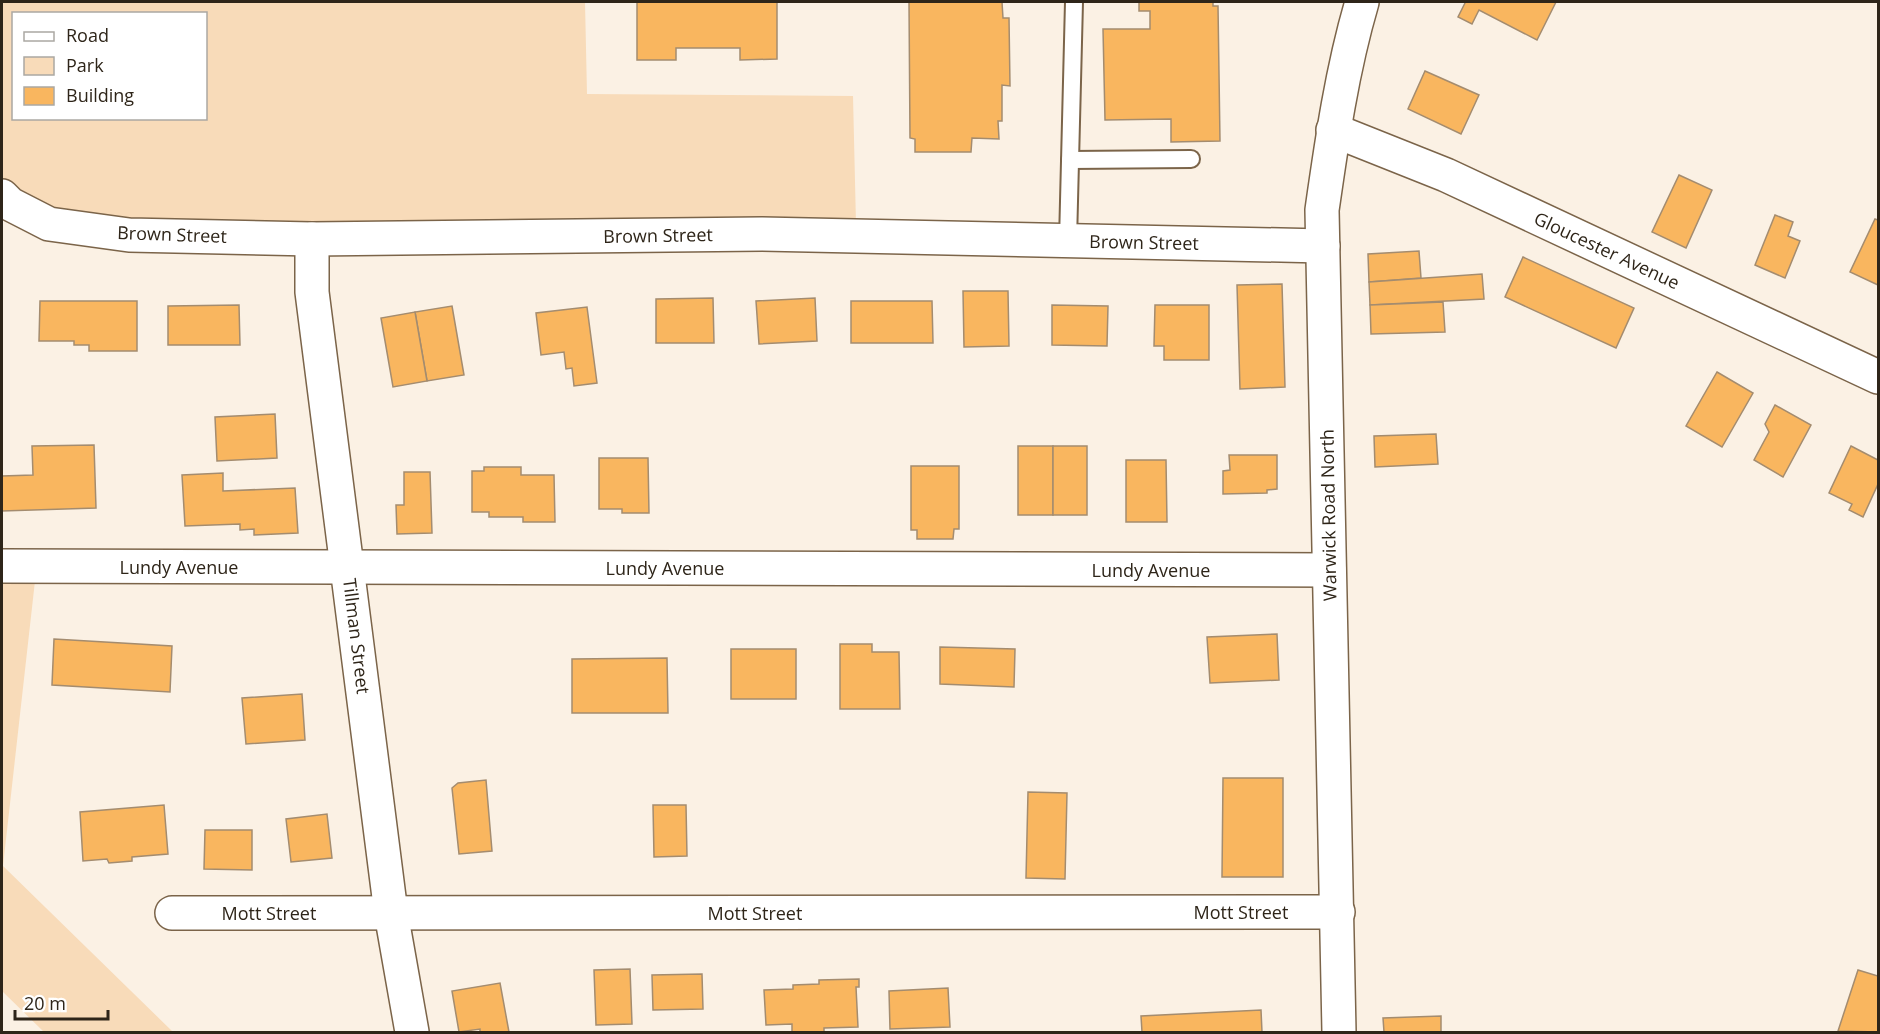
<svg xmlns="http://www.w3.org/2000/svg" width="1880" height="1034" viewBox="0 0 1880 1034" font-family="'Open Sans',sans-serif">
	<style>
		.green { fill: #f8dbb9; fill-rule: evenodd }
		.building { fill: #f9b65f; stroke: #a48c6f; stroke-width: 1.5 }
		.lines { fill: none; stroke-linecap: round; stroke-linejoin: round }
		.service-casing { stroke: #7b6449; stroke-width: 20 }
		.minor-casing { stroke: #7b6449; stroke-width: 36 }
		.tertiary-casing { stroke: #7b6449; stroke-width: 36 }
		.service { stroke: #fff; stroke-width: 16 }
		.minor { stroke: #fff; stroke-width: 33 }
		.tertiary { stroke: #fff; stroke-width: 33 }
		.labels { text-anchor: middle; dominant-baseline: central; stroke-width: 5; stroke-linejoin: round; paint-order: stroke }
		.street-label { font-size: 18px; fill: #2e2519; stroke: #fff }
	</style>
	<rect width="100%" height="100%" fill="#fbf1e4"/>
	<g class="green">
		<path d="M2,2H585L587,94L853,96L856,224L78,238L2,193ZM14,14H206V118H14Z"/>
		<polygon points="2,572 36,572 3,866 173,1032 44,1032 2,991"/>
	</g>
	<g class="building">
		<polygon points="637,2 777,2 777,59 740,60 740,48 676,48 676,60 637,60"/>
		<polygon points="909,2 1002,2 1003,18 1009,18 1010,86 1002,85 1002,121 998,121 999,139 972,138 971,152 915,152 915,139 910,138"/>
		<polygon points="1139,2 1213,2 1213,6 1218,6 1220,141 1171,142 1171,119 1105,120 1103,29 1150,29 1150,11 1139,11"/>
		<polygon points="1464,2 1556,2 1537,40 1479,10 1472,24 1458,17 1465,3"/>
		<polygon points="1425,71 1479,95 1461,134 1408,109"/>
		<polygon points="1679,175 1712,190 1686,248 1652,232"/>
		<polygon points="1775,215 1793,222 1788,236 1800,241 1785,278 1755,265"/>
		<polygon points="1875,219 1878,220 1878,285 1850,272"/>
		<polygon points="1419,251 1421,278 1369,282 1368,254"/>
		<polygon points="1523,257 1634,308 1616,348 1505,297"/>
		<polygon points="1482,274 1484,299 1370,305 1369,282"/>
		<polygon points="1282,284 1285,387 1240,389 1237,285"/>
		<polygon points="963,291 1008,291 1009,346 964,347"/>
		<polygon points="713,298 714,343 656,343 656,299"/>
		<polygon points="815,298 817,341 759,344 756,301"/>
		<polygon points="40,301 137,301 137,351 89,351 89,345 74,345 74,341 39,341"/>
		<polygon points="851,301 932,301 933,343 851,343"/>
		<polygon points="1443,302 1445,332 1371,334 1370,305"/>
		<polygon points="239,305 240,345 168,345 168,306"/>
		<polygon points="1052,305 1108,306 1107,346 1052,345"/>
		<polygon points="1155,305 1209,305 1209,360 1164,360 1164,346 1154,346"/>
		<polygon points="452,306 464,375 427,381 415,312"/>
		<polygon points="587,307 597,383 574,386 572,368 566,369 564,352 541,355 536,313"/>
		<polygon points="415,312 427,381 393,387 381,318"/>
		<polygon points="1717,372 1753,393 1722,447 1686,426"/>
		<polygon points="1775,405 1811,425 1783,477 1754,460 1769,432 1765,424"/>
		<polygon points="275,414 277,458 217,461 215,417"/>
		<polygon points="1436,434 1438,464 1375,467 1374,436"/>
		<polygon points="94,445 96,508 2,511 2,476 33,475 32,446"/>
		<rect x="1018" y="446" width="35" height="69"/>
		<rect x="1053" y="446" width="34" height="69"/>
		<polygon points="1851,446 1878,460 1878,484 1863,517 1849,510 1852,504 1829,493"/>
		<polygon points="1229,455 1277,455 1277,489 1267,490 1267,493 1223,494 1223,471 1230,470"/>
		<polygon points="599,458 648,458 649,513 622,513 622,509 599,509"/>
		<polygon points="1126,460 1166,460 1167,522 1126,522"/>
		<polygon points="911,466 959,466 959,529 954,529 953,539 917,539 917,530 911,530"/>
		<polygon points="484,467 521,467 521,475 554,475 555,522 523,522 523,517 489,517 489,512 472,512 472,471 484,471"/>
		<polygon points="404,472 430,472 432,533 397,534 396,505 404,505"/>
		<polygon points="223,473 223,491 295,488 298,533 254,535 254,529 240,530 240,524 185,526 182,475"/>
		<polygon points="1277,634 1279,680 1210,683 1207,637"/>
		<polygon points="54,639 172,646 170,692 52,685"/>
		<polygon points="840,644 872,644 872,652 899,652 900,709 840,709"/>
		<polygon points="940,647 1015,649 1014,687 940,684"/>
		<rect x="731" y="649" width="65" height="50"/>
		<polygon points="667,658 668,713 572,713 572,659"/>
		<polygon points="302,694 305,740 246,744 242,698"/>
		<polygon points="1223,778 1283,778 1283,877 1222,877"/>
		<polygon points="486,780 492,851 459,854 452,788 458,783"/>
		<polygon points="1028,792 1067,793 1065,879 1026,878"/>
		<polygon points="164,805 168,854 132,857 132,861 109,863 107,859 83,861 80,812"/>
		<polygon points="653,805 686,805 687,856 654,857"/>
		<polygon points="327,814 332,858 291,862 286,819"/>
		<polygon points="205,830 252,830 252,870 204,869"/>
		<polygon points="630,969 632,1024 596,1025 594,970"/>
		<polygon points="1858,970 1878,976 1878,1032 1838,1031"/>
		<polygon points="702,974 703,1009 653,1010 652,975"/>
		<polygon points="859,979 859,987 856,987 858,1027 824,1028 824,1032 792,1032 792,1024 766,1025 764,990 793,989 793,985 819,984 819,980"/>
		<polygon points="500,983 509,1032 480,1032 480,1029 459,1032 452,991"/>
		<polygon points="948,988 950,1027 890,1029 889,991"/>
		<polygon points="1261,1010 1262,1032 1142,1032 1141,1016"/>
		<polygon points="1441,1016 1441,1032 1384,1032 1383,1018"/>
	</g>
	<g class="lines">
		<g class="service-casing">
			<g id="service">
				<polyline points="1070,160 1191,159"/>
				<polyline points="1068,241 1074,2"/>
			</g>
		</g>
		<g class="minor-casing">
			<g id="minor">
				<polyline points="2,196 10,204 49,224 129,235 312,239 762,234 1323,246"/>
				<polyline points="312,239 312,292 391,913 412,1032"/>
				<polyline points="2,566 1329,570"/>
				<polyline points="172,913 1338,912"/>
			</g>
		</g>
		<g class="tertiary-casing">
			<g id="tertiary">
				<polyline points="1333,130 1446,175 1878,377"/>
				<path d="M1339,1032L1322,210C1332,140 1342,70 1362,2"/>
			</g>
		</g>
		<use href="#service" class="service"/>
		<use href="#minor" class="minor"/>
		<use href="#tertiary" class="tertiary"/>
	</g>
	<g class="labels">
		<g class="street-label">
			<text transform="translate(172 234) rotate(2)">Brown Street</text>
			<text transform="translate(658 235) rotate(-1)">Brown Street</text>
			<text transform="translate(1144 242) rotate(1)">Brown Street</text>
			<text transform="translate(1607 250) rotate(25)">Gloucester Avenue</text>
			<text transform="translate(1328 515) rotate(-91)">Warwick Road North</text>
			<text x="179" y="567">Lundy Avenue</text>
			<text x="665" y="568">Lundy Avenue</text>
			<text x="1151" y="570">Lundy Avenue</text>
			<text transform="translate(357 636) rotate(83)">Tillman Street</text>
			<text x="1241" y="912">Mott Street</text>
			<text x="269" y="913">Mott Street</text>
			<text x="755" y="913">Mott Street</text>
		</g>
	</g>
	<rect width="1880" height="1034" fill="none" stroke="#2e2519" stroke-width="6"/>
	<rect x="12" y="12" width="195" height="108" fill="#ffffff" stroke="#aba8a3" stroke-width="1.5"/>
	<rect x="24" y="32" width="30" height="9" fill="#ffffff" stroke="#aba8a3" stroke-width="1.5"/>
	<text x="66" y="42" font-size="18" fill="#2e2519">Road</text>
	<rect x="24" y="57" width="30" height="18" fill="#f8dbb9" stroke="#aba8a3" stroke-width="1.5"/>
	<text x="66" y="72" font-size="18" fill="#2e2519">Park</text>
	<rect x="24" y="87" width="30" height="18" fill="#f9b65f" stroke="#aba8a3" stroke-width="1.5"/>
	<text x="66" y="102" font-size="18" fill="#2e2519">Building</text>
	<path d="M15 1010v9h93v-9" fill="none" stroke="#2e2519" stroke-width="3"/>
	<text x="24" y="1010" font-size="18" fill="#2e2519" stroke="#ffffff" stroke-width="4.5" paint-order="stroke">20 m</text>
</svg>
